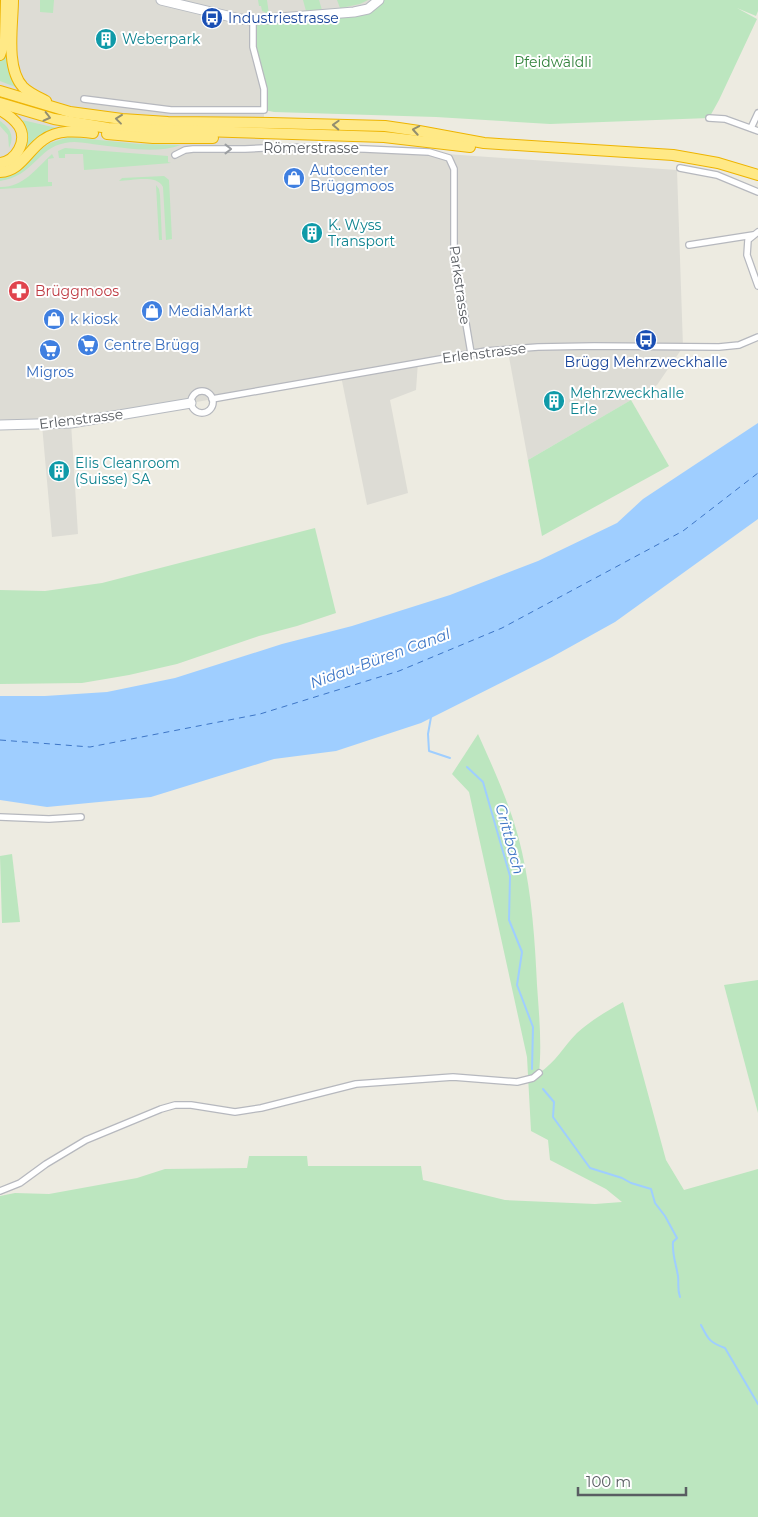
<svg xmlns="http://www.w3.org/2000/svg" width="758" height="1517" viewBox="0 0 758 1517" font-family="Montserrat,sans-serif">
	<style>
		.industrial { fill: #dddcd5 }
		.green { fill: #bce6bf }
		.water { fill: #9fceff }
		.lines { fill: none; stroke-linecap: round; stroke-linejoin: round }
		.stream { stroke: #9fceff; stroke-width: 2 }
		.ferry { stroke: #3e76c6; stroke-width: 1; stroke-dasharray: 6 5; stroke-linecap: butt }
		.street-casing { stroke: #b6b8be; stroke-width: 8 }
		.secondary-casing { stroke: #b6bac0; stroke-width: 11 }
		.highway-casing { stroke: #eeb400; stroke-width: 12 }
		.street { stroke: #fff; stroke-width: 5.5 }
		.secondary { stroke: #fff; stroke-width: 9 }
		.highway { stroke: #ffe986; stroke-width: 10 }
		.oneway { stroke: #938e6f }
		.oneway2 { stroke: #9b9ea1 }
		.labels { text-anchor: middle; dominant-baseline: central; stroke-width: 4; stroke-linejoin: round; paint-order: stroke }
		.transit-label { font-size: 14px; fill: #164399; stroke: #fff; text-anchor: start }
		.culture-label { font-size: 14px; fill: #0d838f; stroke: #fff; text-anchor: start }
		.park-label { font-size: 14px; fill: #31823b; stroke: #fff }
		.street-label { font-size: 14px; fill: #595d62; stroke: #fff }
		.shop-label { font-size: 14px; fill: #366cbe; stroke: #fff; text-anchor: start }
		.health-label { font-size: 14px; fill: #be3a42; stroke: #fff; text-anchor: start }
		.water-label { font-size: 15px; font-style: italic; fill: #3e76c6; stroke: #fff }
	</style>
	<rect width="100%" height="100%" fill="#edebe1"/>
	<polygon class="industrial" points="0,0 379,0 264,89 264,148 410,150 448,157 446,154 677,170 683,347 657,385 528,460 509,357 503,349 418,362 416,390 390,400 408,493 367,505 341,376 191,403 71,423 78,534 52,537 42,425 0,425"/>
	<g class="green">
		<polygon points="40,0 54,0 53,13 40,12"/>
		<polygon points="258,0 267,0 269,14 262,11 261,6 259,6"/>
		<polygon points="303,0 319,0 322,10 306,11"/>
		<polygon points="337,0 368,0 360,4 341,8 340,8"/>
		<polygon points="379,0 758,0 758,11 756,16 737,8 757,19 719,100 709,118 550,124 436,117 274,112 264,110 264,89 253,47 253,20 345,13"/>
		<polygon points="7,47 8,69 18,88 0,81 0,61"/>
		<polygon points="22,120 57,128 36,139 26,149 27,133"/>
		<path d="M0,121C10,128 15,136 9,148L8,135L0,126Z"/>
		<path d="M69,137L139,144L181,145C156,154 126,148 100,145C89,144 77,140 65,143C37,148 34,176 0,181V177L23,168L41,149L50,143Z"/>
		<polygon points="65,148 168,156 168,162 171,163 84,170 83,154 65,154 65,158 59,158 58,151"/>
		<path d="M52,154L54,158L48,159V182H52V186L0,189V187C22,188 35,170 50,156Z"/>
		<path d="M164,176L169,180L172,239L166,240L163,187C157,174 131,181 119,181L122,178Z"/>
		<polygon points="156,185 159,189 160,195 162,240 159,240"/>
		<polygon points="631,400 669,466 542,536 528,460"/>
		<polygon points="315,528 336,613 297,626 259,636 177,664 129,675 82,683 0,684 0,590 45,591 102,583"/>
		<path d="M478,734C495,772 513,811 522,852C532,896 535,941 537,985C539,1014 542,1044 539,1073C555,1063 564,1046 577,1033C590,1021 607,1011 623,1002L666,1160L684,1190L758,1169V1517H0V1196L15,1193L49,1194L137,1178L165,1169L247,1168L249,1156H307L308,1166H421L423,1180L505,1200L595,1204L622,1202L606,1189L550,1160L548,1140L531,1131L527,1057L469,792L452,774Z"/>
		<polygon points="12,854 20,922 2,923 0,856"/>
		<polygon points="758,980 758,1113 724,985"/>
	</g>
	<polygon class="water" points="758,423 758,519 615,622 552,657 421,723 336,751 274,759 151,797 47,807 0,800 0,696 45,696 107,692 175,678 282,644 352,626 450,595 538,561 617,523 643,499"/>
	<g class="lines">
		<g class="stream">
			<polyline points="431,717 428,734 429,751 450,758"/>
			<polyline points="467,767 483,782 510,876 509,920 522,952 517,985 533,1027 532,1069"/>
			<path d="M543,1089L554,1102L553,1117L590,1168L622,1178L631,1183L651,1189L655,1203L665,1216L677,1238L673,1242C672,1254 676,1264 678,1276C679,1284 677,1288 680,1297"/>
			<path d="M701,1325C708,1339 709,1342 725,1348L758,1404"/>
		</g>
		<polyline class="ferry" points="0,740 90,747 260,714 399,671 502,628 683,531 758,473"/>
		<g class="street-casing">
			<g id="street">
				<polyline points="84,99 171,110 264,110 264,89 253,47 253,20"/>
				<polyline points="709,118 725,119 758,131"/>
				<polyline points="751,128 758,113"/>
				<polyline points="175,155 185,150 193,149 245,149 283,147 365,149 429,152 449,158 454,169 454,253 471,353"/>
				<polyline points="680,168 717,175 758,192"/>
				<polyline points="758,232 748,240 747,255 758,286"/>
				<polyline points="689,245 753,235"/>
				<circle cx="202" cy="402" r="11"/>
				<polyline points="212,399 486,351 538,347 594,346 719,347 739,345 758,337"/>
				<polyline points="0,817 49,819 81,817"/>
				<polyline points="0,1191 20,1183 46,1164 86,1140 161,1109 175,1105 191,1105 235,1112 261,1108 356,1084 453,1077 517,1082 533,1078 539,1073"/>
			</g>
		</g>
		<g class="secondary-casing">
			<g id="secondary">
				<polyline points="161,0 240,19 253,20 354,12 368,9 379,0"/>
				<polyline points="0,425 71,423 191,403"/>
			</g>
		</g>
		<g class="highway-casing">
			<g id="highway">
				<path d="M13,0C13,24 5,68 23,87C29,93 38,97 46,101"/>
				<polyline points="0,55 5,40 6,0"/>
				<polyline points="0,91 70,112 122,119 168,122 271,123 385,126 419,131 484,143 673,155 718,163 758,175"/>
				<polyline points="0,103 54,119 108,128 384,137 470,147"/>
				<path d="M0,110C7,114 14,119 19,126C28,141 16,161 0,163"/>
				<polyline points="107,134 153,138 213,138"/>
				<path d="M0,172C21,171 28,150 43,140C58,129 76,131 93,133"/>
			</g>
		</g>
		<use href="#street" class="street"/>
		<use href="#secondary" class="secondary"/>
		<use href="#highway" class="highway"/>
	</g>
	<defs><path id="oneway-chevron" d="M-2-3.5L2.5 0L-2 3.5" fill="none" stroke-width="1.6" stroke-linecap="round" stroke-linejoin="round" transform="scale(1.25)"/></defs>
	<g class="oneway">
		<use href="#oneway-chevron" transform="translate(47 117) rotate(14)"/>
		<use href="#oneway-chevron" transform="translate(119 119) rotate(-173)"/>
		<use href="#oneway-chevron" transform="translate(336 125) rotate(-178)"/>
		<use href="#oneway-chevron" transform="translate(416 130) rotate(-170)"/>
	</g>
	<use class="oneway2" href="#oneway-chevron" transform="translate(228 149)"/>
	<defs>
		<g id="bus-disc" transform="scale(1.125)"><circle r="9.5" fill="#1a4fb4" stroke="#fff"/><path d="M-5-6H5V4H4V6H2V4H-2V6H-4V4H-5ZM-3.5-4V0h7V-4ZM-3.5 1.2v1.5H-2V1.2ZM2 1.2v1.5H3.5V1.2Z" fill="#fff"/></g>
		<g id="building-disc" transform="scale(1.125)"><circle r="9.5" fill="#0f9aa8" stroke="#fff"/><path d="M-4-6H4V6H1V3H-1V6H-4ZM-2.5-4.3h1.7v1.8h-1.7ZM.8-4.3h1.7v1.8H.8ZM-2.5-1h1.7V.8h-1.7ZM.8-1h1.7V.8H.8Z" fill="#fff"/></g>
		<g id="shop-disc" transform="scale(1.125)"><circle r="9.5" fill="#3f7fe0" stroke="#fff"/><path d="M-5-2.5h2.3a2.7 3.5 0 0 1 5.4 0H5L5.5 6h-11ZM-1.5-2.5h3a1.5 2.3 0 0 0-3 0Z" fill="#fff"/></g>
		<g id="pharmacy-disc" transform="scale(1.125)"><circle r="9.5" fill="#e0444e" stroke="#fff"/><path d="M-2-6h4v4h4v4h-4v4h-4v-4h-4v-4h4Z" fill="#fff"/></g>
		<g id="supermarket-disc" transform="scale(1.125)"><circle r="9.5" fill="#3f7fe0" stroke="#fff"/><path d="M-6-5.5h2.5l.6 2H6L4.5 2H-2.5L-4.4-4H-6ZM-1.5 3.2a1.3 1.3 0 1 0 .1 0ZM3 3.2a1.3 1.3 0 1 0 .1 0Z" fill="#fff"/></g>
	</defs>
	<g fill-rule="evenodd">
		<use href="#bus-disc" x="212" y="18"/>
		<use href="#building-disc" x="106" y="39"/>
		<use href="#shop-disc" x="294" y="178"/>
		<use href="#building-disc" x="312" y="233"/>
		<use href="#pharmacy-disc" x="19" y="291"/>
		<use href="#shop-disc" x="152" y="311"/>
		<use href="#shop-disc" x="54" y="319"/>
		<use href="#bus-disc" x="646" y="340"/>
		<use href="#supermarket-disc" x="88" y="345"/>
		<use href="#supermarket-disc" x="50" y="350"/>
		<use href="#building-disc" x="554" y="401"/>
		<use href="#building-disc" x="59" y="471"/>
	</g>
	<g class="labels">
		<g class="transit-label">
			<text x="228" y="18">Industriestrasse</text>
			<text x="646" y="362" text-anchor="middle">Brügg Mehrzweckhalle</text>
		</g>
		<g class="culture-label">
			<text x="122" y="39">Weberpark</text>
			<text x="328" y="225">K. Wyss<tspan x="328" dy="16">Transport</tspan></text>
			<text x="570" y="393">Mehrzweckhalle<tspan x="570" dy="16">Erle</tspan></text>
			<text x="75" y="463">Elis Cleanroom<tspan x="75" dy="16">(Suisse) SA</tspan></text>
		</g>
		<g class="park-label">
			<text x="553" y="62">Pfeidwäldli</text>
		</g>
		<g class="street-label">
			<text x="311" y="148">Römerstrasse</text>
			<text transform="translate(460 285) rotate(82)">Parkstrasse</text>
			<text transform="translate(484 353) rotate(-7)">Erlenstrasse</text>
			<text transform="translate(81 419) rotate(-7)">Erlenstrasse</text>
		</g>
		<g class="shop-label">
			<text x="310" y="170">Autocenter<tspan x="310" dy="16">Brüggmoos</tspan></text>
			<text x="168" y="311">MediaMarkt</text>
			<text x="70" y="319">k kiosk</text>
			<text x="104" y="345">Centre Brügg</text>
			<text x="50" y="372" text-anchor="middle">Migros</text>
		</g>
		<g class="health-label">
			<text x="35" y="291">Brüggmoos</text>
		</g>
		<g class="water-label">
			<text transform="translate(380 658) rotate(-20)">Nidau-Büren Canal</text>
			<text transform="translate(510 839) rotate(75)">Grittbach</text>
		</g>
	</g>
	<path d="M578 1487v8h108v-8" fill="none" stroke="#595d62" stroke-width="2.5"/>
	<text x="586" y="1487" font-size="15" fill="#595d62" stroke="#ffffff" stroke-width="4" paint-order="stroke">100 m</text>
</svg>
